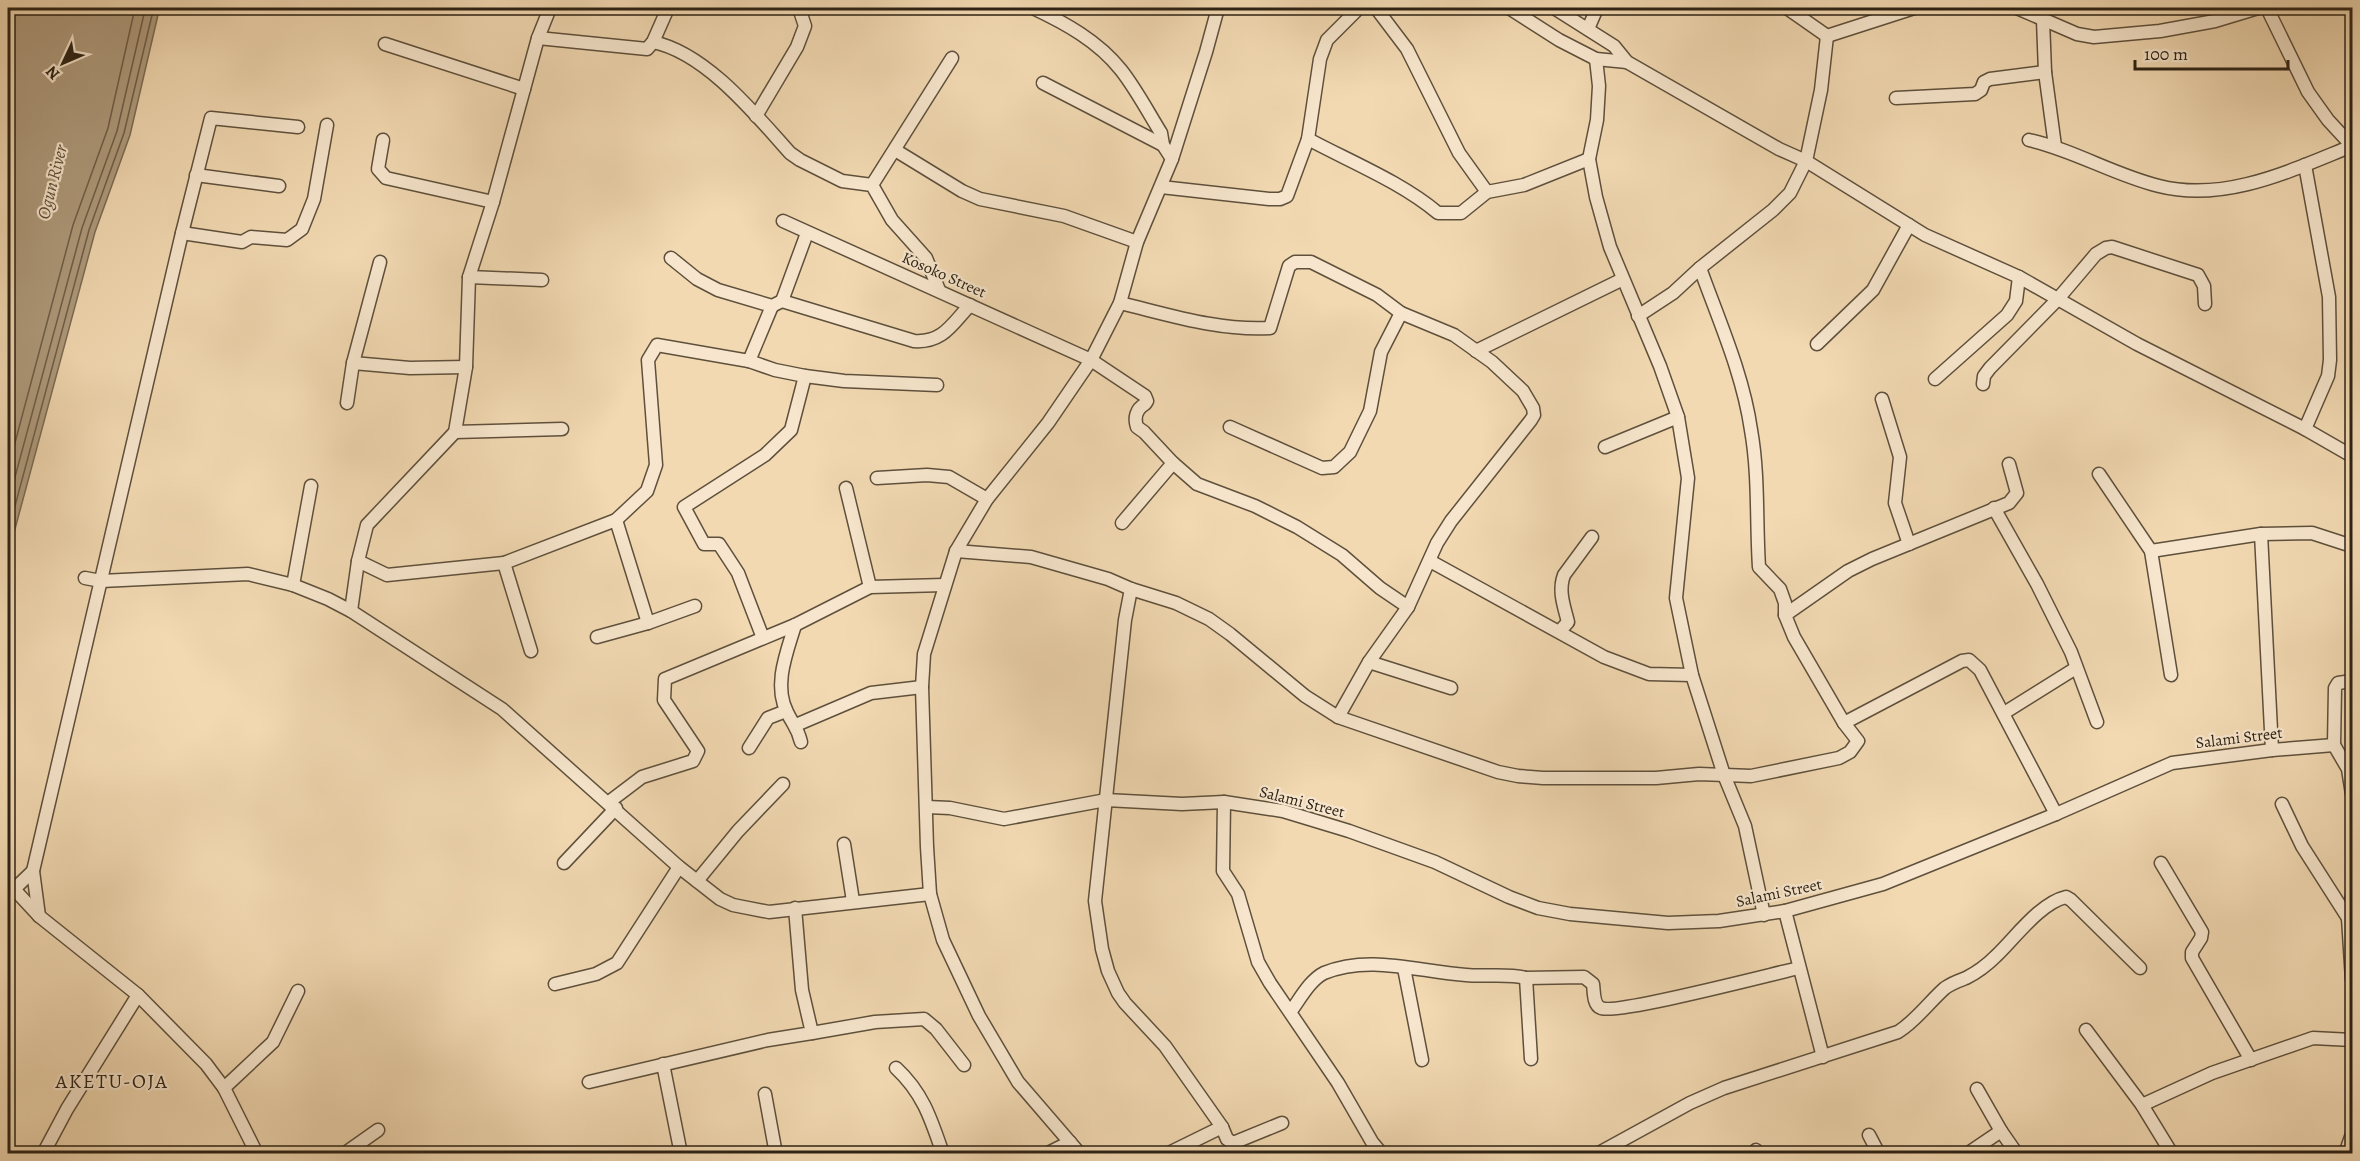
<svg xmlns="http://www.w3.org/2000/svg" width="2360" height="1161" viewBox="0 0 2360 1161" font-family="Alegreya,serif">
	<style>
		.water { fill: #af9b7d; stroke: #7b6b53; stroke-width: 1.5 }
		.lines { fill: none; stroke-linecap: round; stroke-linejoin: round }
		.shore { stroke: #6e5e49; stroke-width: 1.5 }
		.minor-casing { stroke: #5e503c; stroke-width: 15 }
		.minor { stroke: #f7e6cd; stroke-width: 12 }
		.labels { text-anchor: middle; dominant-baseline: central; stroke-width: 4.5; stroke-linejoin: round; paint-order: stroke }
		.street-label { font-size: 16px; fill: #2c2215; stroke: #f7e6cd }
		.water-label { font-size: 18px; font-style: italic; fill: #5a4c39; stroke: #f7e6cd }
		.quarter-label { font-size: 20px; letter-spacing: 1.5px; fill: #2c2215; stroke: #f7e6cd }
	</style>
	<rect width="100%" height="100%" fill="#f2d9b2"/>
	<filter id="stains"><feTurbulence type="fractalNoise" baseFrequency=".00333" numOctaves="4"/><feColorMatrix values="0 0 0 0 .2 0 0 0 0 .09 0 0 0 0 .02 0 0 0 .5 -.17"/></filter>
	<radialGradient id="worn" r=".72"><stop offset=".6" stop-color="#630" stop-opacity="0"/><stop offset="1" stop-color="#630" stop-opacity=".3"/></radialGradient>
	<polygon class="water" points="8,8 157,8 158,15 130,135 95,232 8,555"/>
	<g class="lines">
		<g class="shore">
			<polyline points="8,469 73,225 108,128 135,8"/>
			<polyline points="8,503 82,228 117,131 144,14 144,8"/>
			<polyline points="8,532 89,230 124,133 152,15 151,8"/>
		</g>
		<g class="minor-casing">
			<g id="minor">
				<path d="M1033,8C1065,23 1098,41 1121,70C1136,89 1148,112 1161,133L1163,145L1172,159"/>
				<polyline points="1376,8 1407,49 1459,153 1487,192"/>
				<polyline points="1509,8 1559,40 1596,59 1627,62"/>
				<polyline points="1554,8 1614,46 1627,62 1779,149 1806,161 1925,235 2019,277 2137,344 2305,429 2352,456"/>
				<polyline points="1787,8 1827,36 1914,8"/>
				<polyline points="2017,8 2077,34 2094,37 2160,31 2215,21 2258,8"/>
				<polyline points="2267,8 2308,92 2328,120 2352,146"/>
				<polyline points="2043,20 2045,72 2055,146"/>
				<polyline points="1588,29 1597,8"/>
				<polyline points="538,38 647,49 653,42 668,8"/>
				<path d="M653,42C706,53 755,114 790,153L800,160L842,181L872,185L892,220L926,258L939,290"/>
				<polyline points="385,44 524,89"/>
				<polyline points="1596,59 1599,86 1597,120 1589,159 1596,197 1610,247 1660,366 1678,417 1688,478 1676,598 1692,675 1724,775 1745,826 1764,915"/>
				<polyline points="1043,83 1163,145"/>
				<polyline points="1896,98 1975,94 1981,90 1984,82 1990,79 2045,72"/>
				<polyline points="756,116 797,47 805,26 799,8"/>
				<path d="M1308,139C1351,162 1401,182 1438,213H1461L1487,192L1524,185L1589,159"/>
				<polyline points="383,140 378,169 386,178 493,202"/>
				<path d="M2029,140C2074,150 2114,175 2159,186C2225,203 2292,170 2352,146"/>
				<polyline points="895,150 962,191 980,199 1064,216 1137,242"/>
				<polyline points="196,175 279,186"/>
				<polyline points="872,185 952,58"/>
				<polyline points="1161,187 1269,199 1280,199 1287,196 1308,139 1320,59 1327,40 1359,8"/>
				<path d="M783,221L1091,360L1145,396L1147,401L1145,404C1136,409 1134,418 1137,427L1144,432L1173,463L1197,484L1255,506L1297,527L1342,555L1380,588L1408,607"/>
				<polyline points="182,233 242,242 251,237 287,240 302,229 314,199 327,125"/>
				<path d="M671,258L697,279L718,290L772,306L782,301L914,341C943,343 952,324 970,305"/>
				<polyline points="469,277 542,280"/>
				<polyline points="782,301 807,233"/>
				<path d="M1120,303C1170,315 1219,331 1270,328L1289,266L1295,262H1311L1377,295L1401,313L1454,335L1492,362L1523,391L1533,408L1534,415L1531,420L1451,521L1437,543L1408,607L1369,662L1338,717"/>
				<polyline points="1638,316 1673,293 1700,268 1773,210 1790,193 1806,161 1821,90 1827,36"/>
				<polyline points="1817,344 1873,290 1909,225"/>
				<polyline points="1476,351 1623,279"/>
				<polyline points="749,361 772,306"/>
				<polyline points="353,363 410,368 466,367"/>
				<polyline points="1935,379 2007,315 2016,301 2019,277"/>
				<polyline points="1983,384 1984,376 1990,368 2057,300 2096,254 2106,248 2112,247 2198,275 2204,286 2205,304"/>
				<polyline points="1882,399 1900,457 1895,503 1909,544"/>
				<polyline points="347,403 353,363 380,262"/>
				<polyline points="1230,427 1322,468 1334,467 1350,452 1370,411 1381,352 1401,313"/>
				<polyline points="2305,429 2328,376 2330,360 2329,297 2305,165"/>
				<polyline points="455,432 562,429"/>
				<polyline points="1605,447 1678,417"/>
				<polyline points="2099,474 2151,551 2171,675"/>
				<polyline points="877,478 927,475 949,477 987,499"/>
				<polyline points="846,488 870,587"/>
				<polyline points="1994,508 2037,584 2071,652 2097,722"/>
				<polyline points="616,520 647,491 656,465 648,360 657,345 749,361 775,370 805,376"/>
				<polyline points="1122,523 1173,463"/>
				<polyline points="2261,534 2272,750"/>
				<path d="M956,551L1031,557L1108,579L1131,589L1176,603L1209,619L1230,634L1305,696L1338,717L1498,772L1518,776L1543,778H1656L1699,774L1751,776L1839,758L1850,752L1858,741L1844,723L1794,637L1785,615V603L1780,589L1759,567C1756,521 1759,475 1751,430C1743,374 1719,321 1700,268"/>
				<polyline points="2151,551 2261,534 2312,533 2352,546"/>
				<polyline points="358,561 387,575 504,563 616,520 648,623"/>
				<polyline points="1430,561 1604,657 1649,674 1692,675"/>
				<polyline points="504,563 531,651"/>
				<polyline points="85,578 101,581 248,574 293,585 328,599 351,611 502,709 679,867 720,899 733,905 769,912 930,894"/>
				<polyline points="293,585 311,486"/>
				<polyline points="1131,589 1125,620 1095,901 1102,949 1108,971 1118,993 1125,1003 1165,1046 1222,1127 1227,1139 1233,1143 1282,1123"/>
				<polyline points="351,611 358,561 367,525 455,432 466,367 469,277 493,202 538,38 550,8"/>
				<polyline points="1785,615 1848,571 1872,559 2009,503 2017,493 2009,464"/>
				<path d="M795,625C787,652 773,685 787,712C793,725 797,726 801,742"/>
				<path d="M1560,631L1568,622C1564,606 1558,591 1564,575L1592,537"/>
				<polyline points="597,637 648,623 695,606"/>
				<polyline points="763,638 738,573 719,544 704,544 684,507 765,455 791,430 805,376 844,381 937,385"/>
				<polyline points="1369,662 1451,688"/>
				<polyline points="2352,681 2338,683 2335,688 2334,745 2348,769 2352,794"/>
				<polyline points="2004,713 2076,668"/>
				<polyline points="1844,723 1962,661 1969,660 1980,670 2056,814"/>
				<polyline points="796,725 871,693 922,687"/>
				<polyline points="749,748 768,718 786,711"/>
				<polyline points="609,802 642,777 693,761 698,751 664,700 665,679 795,625 870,587 944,585"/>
				<polyline points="1224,802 1223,871 1238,894 1258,962 1270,983 1338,1083 1372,1142 1382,1154"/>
				<polyline points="2282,804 2302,846 2348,918"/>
				<polyline points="927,807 950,808 1004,819 1106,800 1182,804 1224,802 1283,811 1349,831 1435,862 1509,897 1538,908 1570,914 1668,923 1719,921 1785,911 1883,884 2056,814 2172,763 2272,750 2334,745"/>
				<polyline points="844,844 853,901"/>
				<polyline points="564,863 616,808"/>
				<polyline points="2161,863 2202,932 2201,938 2192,952 2192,958 2251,1060"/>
				<polyline points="697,881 738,831 783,784"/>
				<polyline points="13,888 39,916 138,995 206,1064 224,1088 257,1154"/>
				<polyline points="8,895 33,871"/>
				<polyline points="2352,896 2348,918 2352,980"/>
				<polyline points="1785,911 1823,1057"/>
				<polyline points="39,916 33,871 182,233 211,118 298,127"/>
				<polyline points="1404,968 1422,1060"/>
				<polyline points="1526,978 1531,1059"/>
				<polyline points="555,984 596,974 617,963 679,867"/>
				<path d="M1291,1011C1300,999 1310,980 1324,973C1370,954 1419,972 1466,975C1486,977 1507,973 1526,978L1584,977L1593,984C1594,991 1593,1005 1601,1008C1616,1015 1772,974 1799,968"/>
				<polyline points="2086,1030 2142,1105 2172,1154"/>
				<polyline points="812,1033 875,1022 924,1019 936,1029 964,1065"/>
				<polyline points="663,1064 681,1154"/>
				<path d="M896,1068C923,1093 931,1119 943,1154"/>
				<polyline points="589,1082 768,1040 812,1033 802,990 795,908"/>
				<polyline points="224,1088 273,1042 298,991"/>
				<polyline points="1977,1089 2001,1131 2017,1154"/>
				<polyline points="765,1094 776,1154"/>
				<polyline points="2142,1105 2212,1073 2313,1038 2352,1040"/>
				<polyline points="1869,1135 1879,1154"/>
				<polyline points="1756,1150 1758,1154"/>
				<polyline points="43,1154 67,1109 138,995"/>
				<polyline points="344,1154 378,1130"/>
				<polyline points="1046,1154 1070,1142"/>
				<polyline points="1080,1154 1018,1082 979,1016 943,940 930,894 927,847 922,687 924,654 956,551 987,499 1048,423 1091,360 1120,303 1137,242 1172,159 1206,52 1218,8"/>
				<polyline points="1167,1154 1222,1127"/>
				<path d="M1597,1154L1690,1103L1724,1088L1898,1032C1917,1020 1929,1002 1945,988C1952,983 1958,981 1966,978C1976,973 1988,964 1996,956C2015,938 2040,903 2066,897L2071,900L2140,968"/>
				<polyline points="1967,1154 2001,1131"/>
				<polyline points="2345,1154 2352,1134"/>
			</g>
		</g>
		<use href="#minor" class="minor"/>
	</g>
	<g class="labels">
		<g class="street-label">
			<text transform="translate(944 275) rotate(24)">Kosoko Street</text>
			<text transform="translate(2239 738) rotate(-7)">Salami Street</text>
			<text transform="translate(1302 802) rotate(14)">Salami Street</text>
			<text transform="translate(1779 893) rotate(-12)">Salami Street</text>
		</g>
		<g class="water-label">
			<text transform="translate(52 182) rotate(-76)">Ogun River</text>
		</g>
		<g class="quarter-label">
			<text x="112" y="1081">AKETU-OJA</text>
		</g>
	</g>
	<rect width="2360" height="1161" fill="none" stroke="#f2d9b2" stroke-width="30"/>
	<rect x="9" y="9" width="2342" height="1143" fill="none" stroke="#2c2215" stroke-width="3"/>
	<rect x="15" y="15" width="2330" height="1131" fill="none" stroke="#2c2215" stroke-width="1.5"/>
	<g transform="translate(63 63) rotate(226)" stroke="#f7e6cd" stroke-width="4.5" paint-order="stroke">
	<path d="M0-4.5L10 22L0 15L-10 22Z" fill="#2c2215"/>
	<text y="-9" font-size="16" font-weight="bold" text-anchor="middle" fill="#2c2215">N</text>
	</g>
	<path d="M2135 60v9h153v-9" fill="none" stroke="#2c2215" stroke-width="3"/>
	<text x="2144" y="60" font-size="18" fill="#2c2215" stroke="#f7e6cd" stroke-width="4.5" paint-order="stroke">100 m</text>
	<rect width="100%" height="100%" filter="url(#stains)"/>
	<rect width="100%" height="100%" fill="url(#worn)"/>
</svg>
